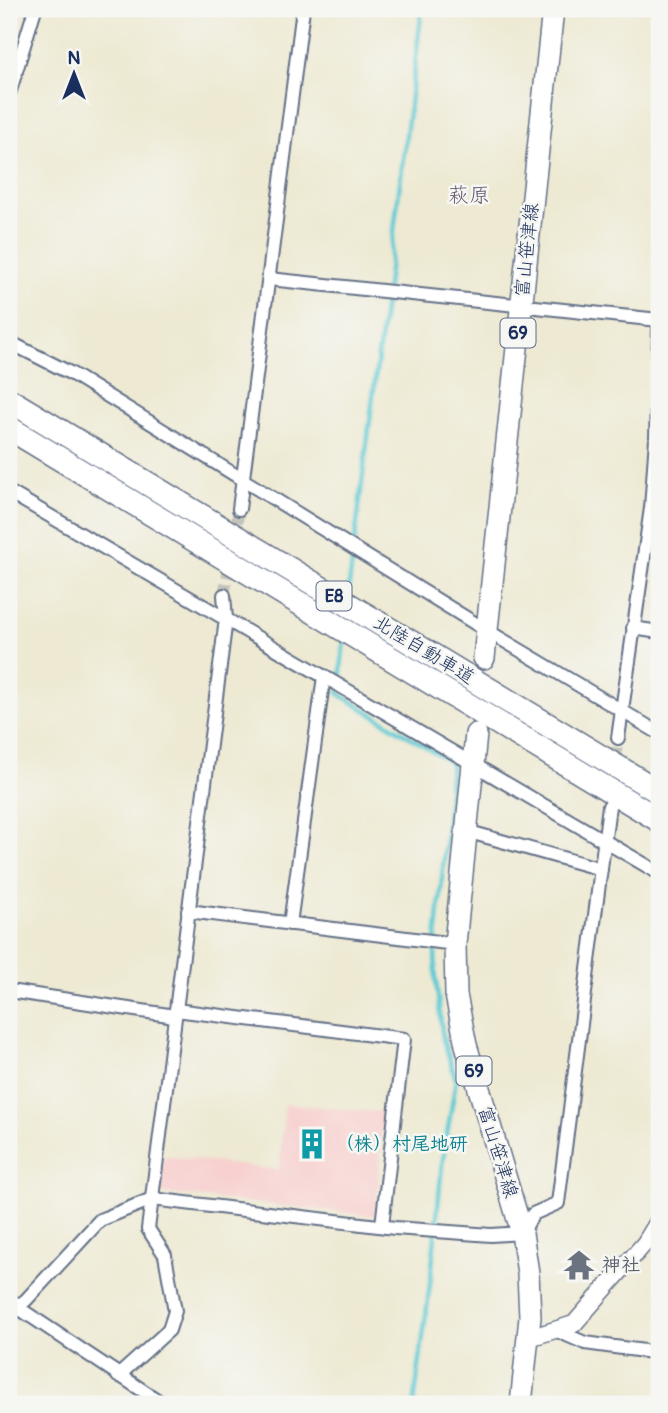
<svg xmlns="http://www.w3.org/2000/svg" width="668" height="1413" viewBox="0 0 668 1413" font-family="Pangolin,'Klee One',sans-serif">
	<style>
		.built { fill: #f7d0cf }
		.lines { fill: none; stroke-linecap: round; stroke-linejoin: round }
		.stream { stroke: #5cc9d3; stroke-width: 4.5 }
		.minor-tunnel { stroke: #c3c4bb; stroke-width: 12; stroke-dasharray: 12 6; stroke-linecap: butt }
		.minor-casing { stroke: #647087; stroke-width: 16 }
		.tertiary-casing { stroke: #647087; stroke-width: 19 }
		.primary-casing { stroke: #647087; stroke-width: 24 }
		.motorway-casing { stroke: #647087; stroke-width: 26 }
		.minor { stroke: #fff; stroke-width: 12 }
		.tertiary { stroke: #fff; stroke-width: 16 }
		.primary { stroke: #fff; stroke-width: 21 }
		.motorway { stroke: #fff; stroke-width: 23 }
		.labels { text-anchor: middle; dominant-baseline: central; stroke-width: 5; stroke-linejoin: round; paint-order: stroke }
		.shield { fill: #f6f6f2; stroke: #5d6b8a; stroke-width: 2 }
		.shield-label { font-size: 18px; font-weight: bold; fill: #1b2f5e }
		.street-label { font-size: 19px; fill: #1b2f5e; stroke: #f6f6f2 }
		.culture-label { font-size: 19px; font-weight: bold; fill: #0d838f; stroke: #f6f6f2; text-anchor: start }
		.worship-label { font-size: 19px; font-weight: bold; fill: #5b616d; stroke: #f6f6f2; text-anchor: start }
		.neighbourhood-label { font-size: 21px; fill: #665872; stroke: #f6f6f2 }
	</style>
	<rect width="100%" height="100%" fill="#f6f6f2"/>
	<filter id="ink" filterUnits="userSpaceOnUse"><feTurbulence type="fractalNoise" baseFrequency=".0143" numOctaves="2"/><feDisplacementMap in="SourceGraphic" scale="14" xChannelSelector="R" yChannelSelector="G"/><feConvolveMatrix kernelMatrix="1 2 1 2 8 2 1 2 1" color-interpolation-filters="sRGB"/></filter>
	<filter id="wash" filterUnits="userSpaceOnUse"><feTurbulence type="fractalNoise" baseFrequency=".00686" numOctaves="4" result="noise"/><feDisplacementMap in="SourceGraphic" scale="28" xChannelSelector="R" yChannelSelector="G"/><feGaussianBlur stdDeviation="1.57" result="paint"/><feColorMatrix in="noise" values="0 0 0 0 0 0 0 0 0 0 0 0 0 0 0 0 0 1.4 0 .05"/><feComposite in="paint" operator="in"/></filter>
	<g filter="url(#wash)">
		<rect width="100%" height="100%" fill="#ede9d2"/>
		<polygon class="built" points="285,1104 383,1112 376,1216 160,1193 164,1156 279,1170"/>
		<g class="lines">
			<g class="stream">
				<polyline points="348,594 422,9"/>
				<polyline points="344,638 339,694 451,762 446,837 435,951 436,981 443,1039 456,1080 442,1165 431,1277 414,1404"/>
			</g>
		</g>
	</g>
	<g filter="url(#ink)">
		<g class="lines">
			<g class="minor-tunnel">
				<polyline points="234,540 239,509"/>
				<polyline points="224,595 231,558"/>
				<polyline points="610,795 618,738"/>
			</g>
			<g class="minor-casing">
				<g id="minor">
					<polyline points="9,94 35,9"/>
					<polyline points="269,279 659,320"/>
					<polyline points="9,342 72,374 476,624 659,733"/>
					<polyline points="9,492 659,873"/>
					<polyline points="239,509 303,9"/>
					<polyline points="633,628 659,632"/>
					<polyline points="618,738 651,508 656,439 659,327"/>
					<polyline points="466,831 601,869"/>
					<polyline points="188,911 455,944"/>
					<polyline points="290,924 324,676"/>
					<polyline points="9,991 175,1016"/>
					<polyline points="176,1010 404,1039 382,1225"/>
					<polyline points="17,1307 163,1404"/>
					<polyline points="9,1320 17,1307 26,1300 100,1220 152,1199 395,1228 491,1235 522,1233 533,1214 558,1203 609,806"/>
					<polyline points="555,1330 585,1343 659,1353"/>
					<polyline points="118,1376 169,1330 175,1311 165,1255 148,1229 226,619 224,595"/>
				</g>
			</g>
			<g class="tertiary-casing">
				<g id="tertiary">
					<polyline points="9,1301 17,1307"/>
					<polyline points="529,1338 574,1324 645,1243 659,1220"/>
				</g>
			</g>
			<g class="primary-casing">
				<g id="primary">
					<polyline points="484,658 553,9"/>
					<polyline points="476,734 455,944 456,995 466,1045 522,1233 528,1273 530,1317 521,1404"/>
				</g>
			</g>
			<g class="motorway-casing">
				<g id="motorway">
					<polyline points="9,400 659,792"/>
					<polyline points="9,428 659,820"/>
				</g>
			</g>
			<use href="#minor" class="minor"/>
			<use href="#tertiary" class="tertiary"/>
			<use href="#primary" class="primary"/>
			<use href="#motorway" class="motorway"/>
		</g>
	</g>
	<defs>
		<g id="building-bare" transform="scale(2.415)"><path d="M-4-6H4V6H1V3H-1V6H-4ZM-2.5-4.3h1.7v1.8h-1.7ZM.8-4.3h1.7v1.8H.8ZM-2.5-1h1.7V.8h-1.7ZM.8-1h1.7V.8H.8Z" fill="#0f9aa8" stroke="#f6f6f2" stroke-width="2.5" paint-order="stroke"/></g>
		<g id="temple-bare" transform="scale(2.415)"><path d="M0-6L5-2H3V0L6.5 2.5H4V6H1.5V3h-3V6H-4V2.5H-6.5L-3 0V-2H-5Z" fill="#6b7280" stroke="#f6f6f2" stroke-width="2.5" paint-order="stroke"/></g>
	</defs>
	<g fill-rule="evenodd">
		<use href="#building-bare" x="312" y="1144"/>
		<use href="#temple-bare" x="579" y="1265"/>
	</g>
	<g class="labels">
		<g class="shield">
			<rect x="500.5" y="318.5" width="35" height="29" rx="5"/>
			<rect x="316.5" y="581.5" width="35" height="29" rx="5"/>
			<rect x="456.5" y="1056.5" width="35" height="29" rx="5"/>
		</g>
		<g class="shield-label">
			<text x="518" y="333">69</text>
			<text x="334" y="596">E8</text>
			<text x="474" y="1071">69</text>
		</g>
		<g class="street-label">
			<text transform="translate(527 250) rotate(-84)">富山笹津線</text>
			<text transform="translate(424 650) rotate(31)">北陸自動車道</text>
			<text transform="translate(498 1152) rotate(73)">富山笹津線</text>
		</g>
		<g class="culture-label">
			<text x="335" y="1144">（株）村尾地研</text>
		</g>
		<g class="worship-label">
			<text x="602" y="1265">神社</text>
		</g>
		<g class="neighbourhood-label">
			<text x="469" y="195">萩原</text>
		</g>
	</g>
	<rect width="668" height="1413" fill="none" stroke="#f6f6f2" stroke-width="35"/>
	<g transform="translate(74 74)" stroke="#f6f6f2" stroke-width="5" paint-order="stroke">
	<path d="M0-5L12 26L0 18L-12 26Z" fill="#1b2f5e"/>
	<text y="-10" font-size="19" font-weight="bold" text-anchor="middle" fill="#1b2f5e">N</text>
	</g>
</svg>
